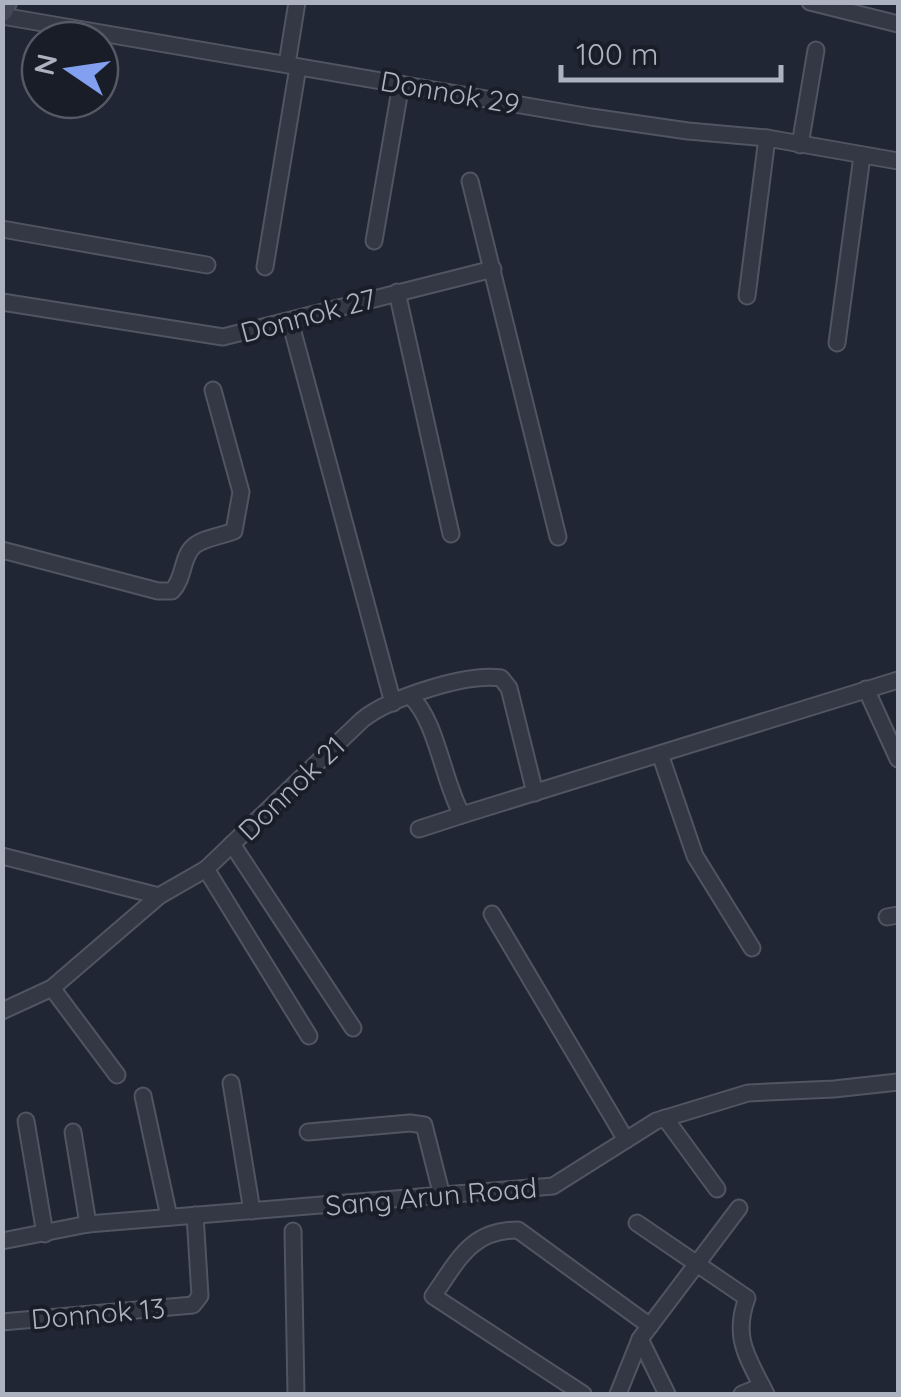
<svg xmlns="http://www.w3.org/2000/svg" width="901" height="1397" viewBox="0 0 901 1397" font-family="Quicksand,sans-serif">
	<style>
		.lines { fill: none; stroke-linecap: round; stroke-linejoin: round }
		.minor-casing { stroke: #505562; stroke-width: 19 }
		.secondary-casing { stroke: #505562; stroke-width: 26 }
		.minor { stroke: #333844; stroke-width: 15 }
		.secondary { stroke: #414757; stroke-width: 22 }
		.labels { text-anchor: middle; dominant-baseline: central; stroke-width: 8; stroke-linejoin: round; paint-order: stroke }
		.street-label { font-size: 28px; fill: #adb2c1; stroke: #191d28 }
	</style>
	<rect width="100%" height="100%" fill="#202633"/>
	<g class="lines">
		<g class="minor-casing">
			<g id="minor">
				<polyline points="810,2 898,24"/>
				<polyline points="2,16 591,117 688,131 767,138 898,161"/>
				<polyline points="287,64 297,2"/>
				<polyline points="800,145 816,50"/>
				<polyline points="470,181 558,537"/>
				<polyline points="2,229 207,265"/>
				<polyline points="374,241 401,84"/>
				<polyline points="265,267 298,67"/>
				<polyline points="397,292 451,534"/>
				<polyline points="747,296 767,138"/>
				<polyline points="2,302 223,337 493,269"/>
				<polyline points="290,321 393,703"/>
				<polyline points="837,343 862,156"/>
				<path d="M2,550L158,591H172C185,578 181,557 194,546C203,538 222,536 234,531L241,492L213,390"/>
				<polyline points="866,689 898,759"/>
				<path d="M410,696C437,720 443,782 462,815L898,680"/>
				<polyline points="660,754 695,856 752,948"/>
				<polyline points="419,829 462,815"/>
				<polyline points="232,844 353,1028"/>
				<polyline points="2,856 159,896"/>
				<polyline points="206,869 309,1036"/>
				<polyline points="492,914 626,1140"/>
				<polyline points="887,917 898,915"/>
				<polyline points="52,988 117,1075"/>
				<path d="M2,1011L52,988L159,896L206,869L362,720C389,698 466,673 501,678L509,688L535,793"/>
				<polyline points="231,1083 252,1211"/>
				<polyline points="143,1096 169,1217"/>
				<polyline points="665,1118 717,1189"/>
				<polyline points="26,1121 45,1234"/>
				<polyline points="73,1132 88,1224"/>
				<polyline points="308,1132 410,1123 424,1125 442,1196"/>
				<path d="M637,1223L747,1298C732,1338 748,1358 766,1394"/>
				<polyline points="293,1231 296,1394"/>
				<polyline points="2,1241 88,1224 553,1186 656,1121 748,1093 834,1089 898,1082"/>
				<polyline points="2,1322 193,1305 200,1296 195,1215"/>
				<polyline points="640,1339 667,1394"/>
				<path d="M583,1394L433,1296C458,1261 470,1230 518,1230L650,1326"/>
				<polyline points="618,1394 640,1339 739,1208"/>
				<polyline points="742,1394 762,1386"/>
			</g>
		</g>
		<g class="secondary-casing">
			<polyline id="secondary" points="2,10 5,2"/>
		</g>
		<use href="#minor" class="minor"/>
		<use href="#secondary" class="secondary"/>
	</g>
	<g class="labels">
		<g class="street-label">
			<text transform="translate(450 92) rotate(10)">Donnok 29</text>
			<text transform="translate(308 315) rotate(-15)">Donnok 27</text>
			<text transform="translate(291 788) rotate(-44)">Donnok 21</text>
			<text transform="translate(431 1196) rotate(-5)">Sang Arun Road</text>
			<text transform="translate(98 1313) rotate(-5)">Donnok 13</text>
		</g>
	</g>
	<rect width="901" height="1397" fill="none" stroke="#adb2c1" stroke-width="10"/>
	<g transform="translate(70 70) rotate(283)"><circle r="48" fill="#191d28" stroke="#545965" stroke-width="2.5"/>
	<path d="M0-8L18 38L0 25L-18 38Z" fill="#83a0f0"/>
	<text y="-15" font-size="28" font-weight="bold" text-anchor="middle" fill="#adb2c1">N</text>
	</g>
	<path d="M561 65v15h220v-15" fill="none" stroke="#adb2c1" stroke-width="5"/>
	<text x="576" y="65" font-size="30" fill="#adb2c1" stroke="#191d28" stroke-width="8" paint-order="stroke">100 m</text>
</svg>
